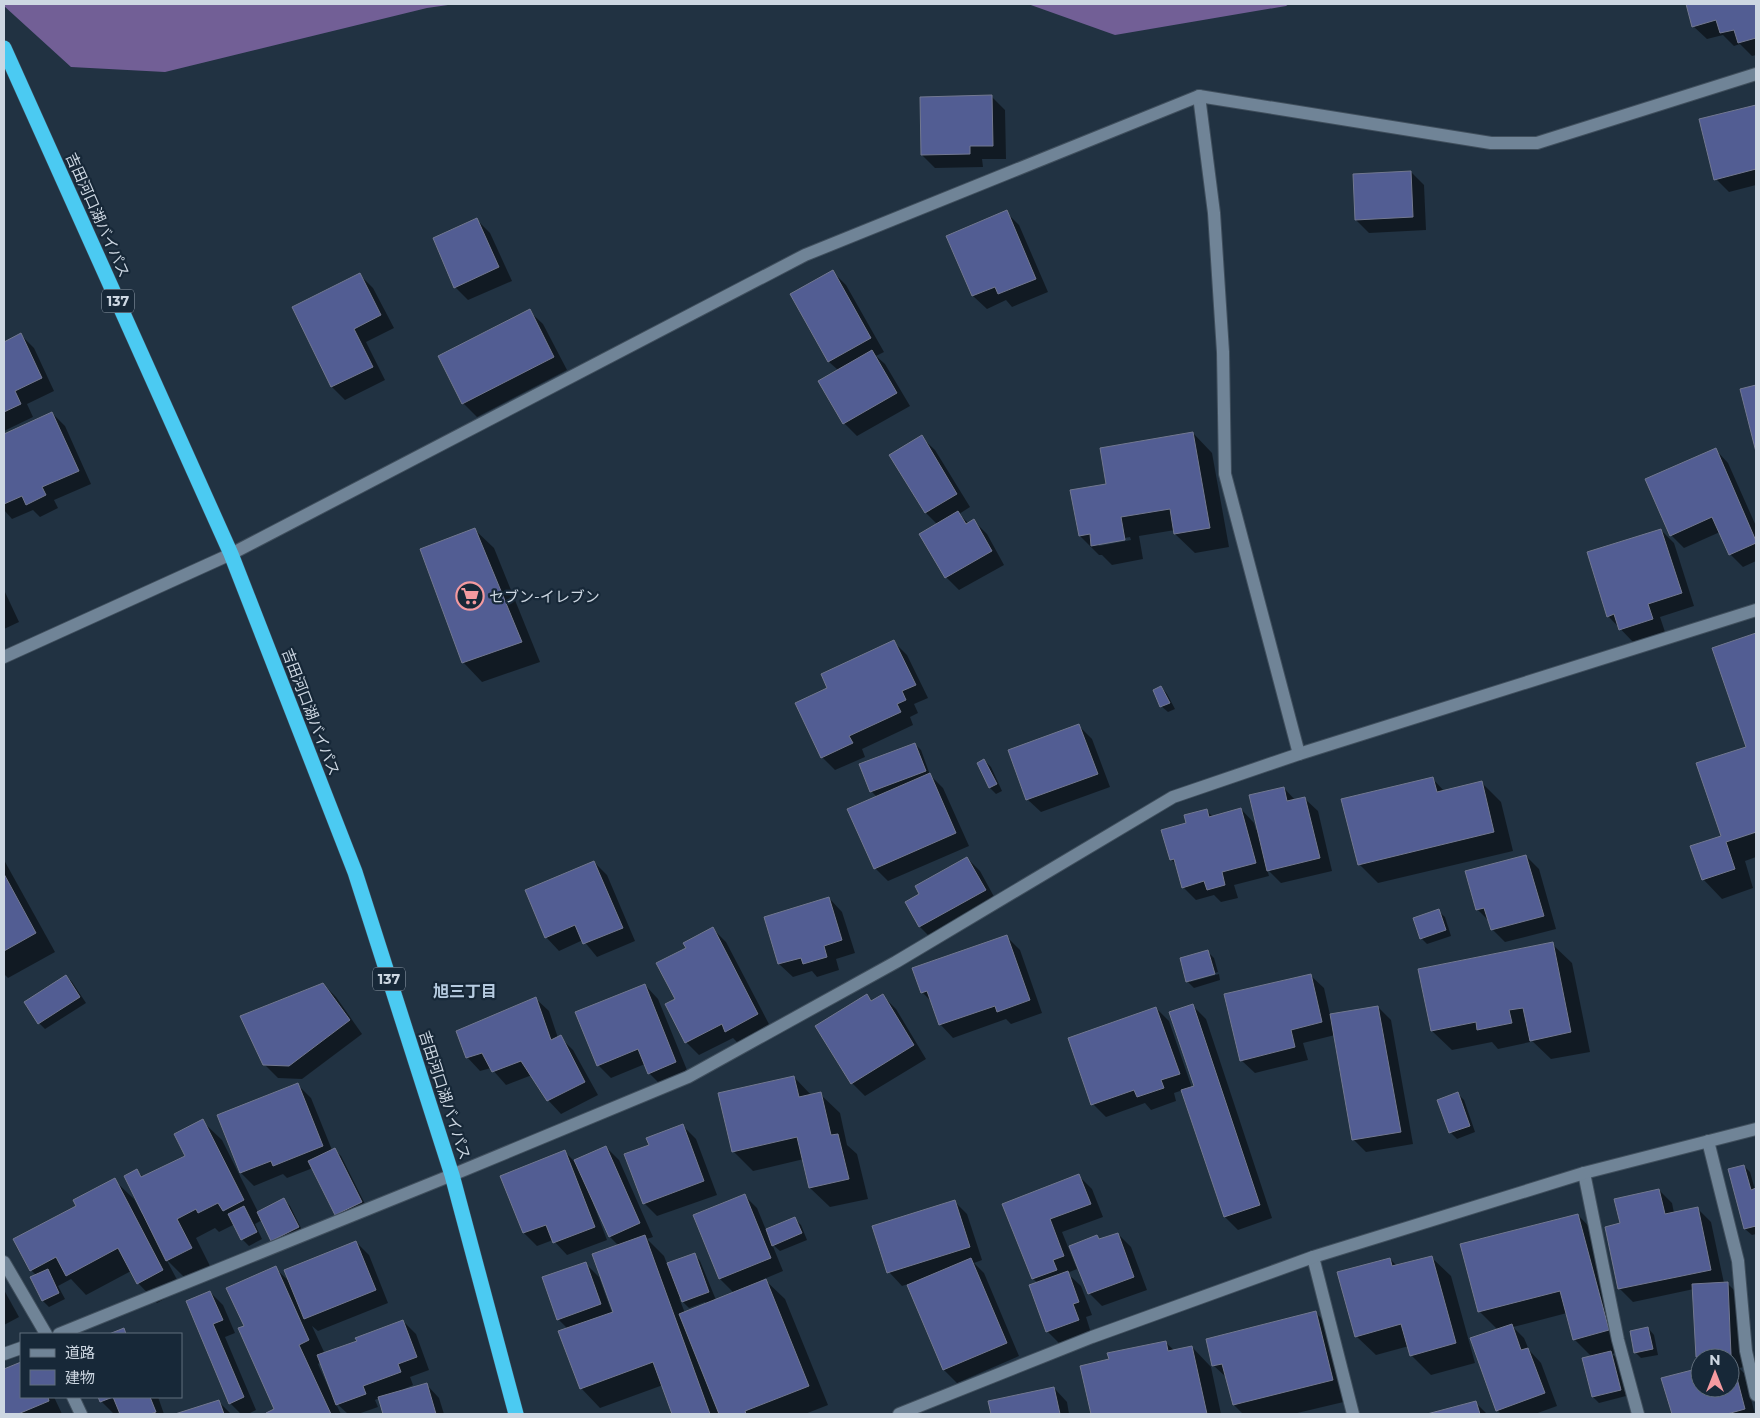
<svg xmlns="http://www.w3.org/2000/svg" width="1760" height="1418" viewBox="0 0 1760 1418" font-family="Montserrat,'Noto Sans JP',sans-serif">
	<style>
		.forest { fill: #725f96 }
		.shadow { fill: #0007; fill-rule: evenodd }
		.building { fill: #525d93; stroke: #727890 }
		.lines { fill: none; stroke-linecap: round; stroke-linejoin: round }
		.minor-casing { stroke: #404f5d; stroke-width: 14 }
		.highway-casing { stroke: #404f5d; stroke-width: 16 }
		.minor { stroke: #708497; stroke-width: 12 }
		.highway { stroke: #4bcaf2; stroke-width: 15 }
		.labels { text-anchor: middle; dominant-baseline: central; stroke-width: 4.5; stroke-linejoin: round; paint-order: stroke }
		.shield { fill: #172838; stroke: #96a2af; stroke-width: 1 }
		.shield-label { font-size: 14px; font-weight: bold; fill: #cdd7e2 }
		.street-label { font-size: 15px; fill: #cdd7e2; stroke: #172838 }
		.poi-label { font-size: 15px; fill: #cdd7e2; stroke: #172838; text-anchor: start }
		.neighbourhood-label { font-size: 16px; font-weight: bold; fill: #b7cce1; stroke: #172838 }
	</style>
	<rect width="100%" height="100%" fill="#213242"/>
	<g class="forest">
		<polygon points="4,4 455,4 427,8 165,72 71,67 4,6"/>
		<polygon points="1028,4 1289,4 1286,6 1115,35"/>
	</g>
	<g class="shadow">
		<polygon points="1687,4 1756,4 1756,55 1752,56 1740,44 1734,46 1723,35 1707,39 1693,26"/>
		<polygon points="992,97 1005,110 1006,159 982,159 983,167 935,168 922,155"/>
		<polygon points="1756,106 1756,185 1729,192 1716,179 1700,120"/>
		<polygon points="1411,172 1424,185 1426,230 1369,233 1356,220"/>
		<polygon points="1006,212 1019,225 1048,292 1012,307 1006,300 987,309 973,296 948,236"/>
		<polygon points="477,220 490,233 512,281 468,300 455,287"/>
		<polygon points="833,272 846,285 884,352 876,356 885,364 910,406 857,436 844,423 838,370 829,362 792,295"/>
		<polygon points="360,275 373,288 394,328 366,342 385,380 345,400 332,387 293,308"/>
		<polygon points="529,311 543,324 567,370 477,417 463,403 439,357"/>
		<polygon points="21,335 34,348 54,391 27,404 33,417 4,431 4,343"/>
		<polygon points="1756,386 1756,447 1742,390"/>
		<polygon points="52,413 65,426 91,484 54,500 58,508 40,517 33,510 12,519 4,510 4,435"/>
		<path d="M1193,433L1212,453L1229,547L1195,553L1175,534V530L1139,536L1143,559L1112,565L1102,555H1099L1080,536L1107,485ZM1130,537L1131,540L1099,546L1097,543Z"/>
		<polygon points="921,437 935,450 970,507 959,514 969,524 974,521 987,534 1004,565 959,590 946,577 938,525 926,513 891,455"/>
		<polygon points="1715,449 1728,463 1756,526 1756,561 1743,567 1730,554 1720,532 1684,548 1671,535"/>
		<polygon points="474,529 494,548 540,662 482,682 463,662"/>
		<polygon points="1661,530 1674,543 1694,606 1660,617 1665,632 1633,642 1608,616"/>
		<polygon points="4,590 19,622 4,629"/>
		<polygon points="1756,634 1756,830 1734,838 1734,840 1756,833 1756,857 1745,861 1753,888 1722,899 1703,879 1723,837 1747,747 1714,648"/>
		<polygon points="894,642 907,655 928,698 914,704 918,713 910,717 913,725 862,749 865,757 835,770 822,757 797,703 829,689"/>
		<polygon points="1161,687 1167,694 1175,709 1168,712 1161,706"/>
		<polygon points="1079,726 1092,739 1110,787 1041,812 1027,799"/>
		<polygon points="915,744 921,750 930,775 943,788 969,846 888,881 875,868 877,797 871,791"/>
		<polygon points="984,760 991,767 1002,791 996,794 990,788 978,763"/>
		<polygon points="1432,778 1445,792 1481,782 1501,802 1513,851 1378,883 1359,864"/>
		<polygon points="1284,788 1295,800 1304,798 1318,811 1332,871 1281,883 1267,869 1269,876 1234,885 1238,898 1221,902 1214,895 1196,900 1183,887 1177,866 1171,859 1187,824 1207,811 1213,817 1241,809 1254,823 1256,830 1258,830"/>
		<polygon points="1526,856 1539,869 1556,929 1505,942 1492,929 1489,921 1477,909"/>
		<polygon points="967,858 980,871 998,904 933,940 920,927 906,902 921,894"/>
		<polygon points="4,860 55,952 8,978 4,974"/>
		<polygon points="594,862 607,875 635,941 597,957 583,940 559,951 546,937"/>
		<polygon points="829,898 842,912 855,953 836,959 839,970 817,977 812,971 793,977 779,964 766,918"/>
		<polygon points="1438,911 1445,917 1451,936 1427,944 1421,938"/>
		<polygon points="713,929 726,942 771,1028 739,1044 733,1038 699,1055 686,1042 676,1000 687,948"/>
		<polygon points="1007,937 1020,950 1042,1013 1011,1024 1006,1019 953,1038 940,1024 932,1002 922,992"/>
		<polygon points="1552,944 1572,963 1590,1052 1551,1059 1529,1038 1530,1042 1498,1049 1492,1042 1452,1050 1432,1031"/>
		<polygon points="1208,952 1214,958 1218,972 1190,980 1190,982 1219,974 1220,980 1194,988 1187,981"/>
		<polygon points="1310,975 1324,988 1330,1015 1378,1007 1391,1020 1413,1144 1366,1152 1353,1139 1335,1035 1303,1043 1308,1060 1255,1073 1241,1060"/>
		<polygon points="66,976 72,982 86,1003 45,1029 39,1023"/>
		<polygon points="323,984 336,997 362,1034 302,1079 278,1078 264,1064"/>
		<polygon points="645,985 658,999 689,1075 662,1086 649,1073 645,1064 611,1078 598,1065"/>
		<polygon points="867,996 873,1002 883,996 896,1009 926,1059 865,1096 852,1083"/>
		<polygon points="535,998 549,1011 558,1038 560,1037 573,1050 598,1095 561,1114 548,1100 532,1075 506,1085 491,1068 480,1071 467,1057"/>
		<polygon points="1193,1006 1206,1019 1272,1218 1238,1230 1225,1217 1183,1090 1174,1093 1176,1101 1151,1110 1145,1103 1106,1117 1093,1104 1156,1008 1169,1021 1192,1088 1196,1087"/>
		<polygon points="794,1077 812,1096 820,1094 840,1113 847,1145 857,1154 868,1199 830,1207 810,1188 804,1159 753,1171 733,1151"/>
		<polygon points="298,1085 311,1098 332,1150 334,1149 341,1156 367,1208 342,1220 336,1214 313,1168 287,1178 283,1174 254,1186 241,1173 218,1116"/>
		<polygon points="1458,1094 1464,1100 1475,1132 1457,1139 1450,1132"/>
		<polygon points="202,1121 222,1140 258,1212 284,1200 290,1206 304,1234 278,1246 272,1240 262,1220 255,1224 262,1239 249,1246 242,1239 235,1224 219,1232 215,1228 196,1238 211,1268 187,1280 166,1259 182,1289 157,1303 138,1283 131,1271 86,1295 71,1279 58,1286 65,1299 49,1307 43,1301 32,1278 37,1276 31,1270 15,1240 78,1206 114,1180 134,1199 142,1214 144,1213 137,1171 144,1178 186,1156"/>
		<polygon points="683,1126 696,1139 717,1195 657,1216 644,1203 650,1146"/>
		<path d="M606,1147L619,1160L653,1237L647,1239L664,1256L667,1264L694,1254L700,1261L716,1300L734,1293L720,1279L694,1216L744,1195L757,1208L766,1230L795,1219L801,1225L807,1240L780,1251L772,1244L783,1271L764,1279L785,1299L828,1405L805,1414H673L663,1385L600,1408L581,1388L568,1329L558,1319L586,1264L599,1277L612,1313L615,1312L619,1246L610,1237L595,1202L593,1203L607,1240L567,1255L553,1240L537,1246L524,1233L502,1177L565,1152L574,1161ZM679,1298L689,1308L705,1302L706,1304L685,1313Z"/>
		<polygon points="1744,1166 1750,1172 1755,1190 1756,1189 1756,1234 1752,1235 1745,1229 1730,1170"/>
		<polygon points="1079,1176 1092,1189 1103,1217 1062,1232 1077,1269 1067,1273 1081,1286 1092,1315 1086,1317 1091,1333 1060,1344 1047,1331 1038,1283 1033,1279 1004,1204"/>
		<polygon points="1659,1190 1672,1203 1674,1213 1697,1208 1711,1222 1724,1283 1727,1283 1740,1296 1744,1367 1739,1368 1744,1373 1755,1414 1673,1414 1663,1379 1700,1369 1700,1388 1730,1388 1730,1358 1700,1358 1700,1359 1697,1356 1694,1289 1633,1302 1620,1289 1607,1228 1622,1224"/>
		<polygon points="954,1201 967,1214 982,1260 974,1263 984,1273 1019,1356 957,1383 944,1370 908,1284 902,1286 889,1272"/>
		<polygon points="1578,1215 1597,1235 1627,1350 1612,1354 1617,1358 1626,1396 1599,1403 1593,1397 1592,1357 1574,1339 1567,1313 1513,1327 1524,1338 1529,1350 1541,1363 1557,1406 1535,1414 1501,1414 1497,1410 1498,1330 1479,1311"/>
		<polygon points="1118,1234 1131,1247 1147,1290 1102,1306 1089,1293 1100,1240"/>
		<path d="M356,1242L369,1255L388,1303L318,1331L312,1326L325,1354L358,1342L403,1321L416,1334L429,1370L410,1377L413,1385L404,1389L405,1391L426,1384L439,1398L444,1414H384L379,1398L375,1400L378,1407L358,1414H348L335,1402L341,1414H268L276,1409L245,1326L275,1268L291,1283ZM321,1362L332,1390L330,1391L318,1364Z"/>
		<polygon points="1431,1257 1451,1276 1475,1363 1431,1375 1411,1355 1409,1346 1376,1355 1356,1336 1390,1259 1397,1266"/>
		<polygon points="4,1290 19,1317 4,1325"/>
		<polygon points="210,1292 223,1305 235,1333 225,1337 256,1410 248,1414 241,1414 230,1403 187,1302"/>
		<polygon points="1315,1312 1335,1332 1352,1400 1293,1414 1243,1414 1234,1405 1227,1378 1213,1365"/>
		<polygon points="1648,1328 1654,1335 1658,1355 1641,1358 1635,1352"/>
		<polygon points="1165,1342 1175,1351 1192,1347 1211,1367 1221,1414 1092,1414 1082,1367 1111,1360"/>
		<polygon points="21,1364 21,1397 54,1397 62,1414 4,1414 4,1371"/>
		<polygon points="1054,1388 1067,1402 1069,1414 992,1414 990,1402"/>
		<polygon points="99,1397 158,1397 164,1414 121,1414 120,1412 114,1414 101,1401"/>
		<polygon points="218,1401 231,1414 179,1414"/>
		<polygon points="1476,1403 1487,1414 1432,1414"/>
	</g>
	<g class="building">
		<polygon points="1686,4 1756,4 1756,38 1738,43 1734,30 1720,33 1716,20 1692,27"/>
		<polygon points="992,95 993,146 970,146 970,154 921,155 920,97"/>
		<polygon points="1756,105 1756,169 1714,180 1699,119"/>
		<polygon points="1411,171 1413,217 1355,220 1353,174"/>
		<polygon points="1007,210 1036,279 998,294 995,287 972,296 946,236"/>
		<polygon points="477,218 499,267 454,288 433,238"/>
		<polygon points="833,270 871,338 828,362 790,294"/>
		<polygon points="360,273 381,315 354,329 373,367 331,387 292,307"/>
		<polygon points="530,309 554,357 462,404 438,356"/>
		<polygon points="21,333 42,378 15,391 21,404 4,412 4,342"/>
		<polygon points="872,350 897,393 843,424 818,381"/>
		<polygon points="1756,385 1756,452 1740,389"/>
		<polygon points="52,412 79,471 42,487 46,495 26,505 22,496 4,504 4,434"/>
		<polygon points="1193,432 1210,528 1174,534 1170,509 1121,517 1125,540 1091,546 1090,534 1079,536 1070,490 1106,484 1100,448"/>
		<polygon points="922,435 957,494 925,513 889,455"/>
		<polygon points="1716,448 1756,541 1756,543 1729,555 1712,517 1670,536 1645,479"/>
		<polygon points="958,511 966,524 974,519 992,551 945,578 919,534"/>
		<polygon points="475,528 522,642 462,663 420,549"/>
		<polygon points="1661,529 1682,593 1648,604 1653,619 1619,630 1614,614 1607,617 1587,552"/>
		<polygon points="1756,633 1756,832 1726,842 1735,869 1702,880 1690,846 1721,836 1696,763 1746,747 1712,648"/>
		<polygon points="894,640 916,685 902,691 906,700 897,704 901,712 849,736 853,743 821,758 795,703 827,688 821,674"/>
		<polygon points="1161,686 1170,703 1160,707 1153,690"/>
		<polygon points="1079,724 1098,774 1026,800 1008,750"/>
		<polygon points="915,743 926,771 870,792 859,764"/>
		<polygon points="984,759 997,784 989,788 977,763"/>
		<polygon points="930,773 956,833 874,869 847,809"/>
		<polygon points="1433,777 1437,792 1482,781 1494,832 1358,865 1341,799"/>
		<polygon points="1284,787 1287,801 1305,797 1320,858 1267,871 1249,795"/>
		<polygon points="1241,808 1256,863 1222,872 1225,885 1207,890 1204,881 1182,888 1174,859 1170,860 1161,830 1186,823 1184,815 1207,809 1209,817"/>
		<polygon points="1526,855 1544,916 1491,930 1484,908 1476,910 1465,871"/>
		<polygon points="967,857 986,890 919,927 905,902 919,894 915,886"/>
		<polygon points="594,861 623,928 583,944 575,925 545,938 525,890"/>
		<polygon points="4,874 36,933 4,951"/>
		<polygon points="829,897 842,940 824,946 827,957 803,964 801,958 778,964 764,917"/>
		<polygon points="1439,909 1446,930 1420,939 1413,918"/>
		<polygon points="713,927 758,1014 725,1032 722,1024 685,1043 665,1004 675,999 656,963 686,948 683,943"/>
		<polygon points="1007,935 1030,1000 997,1012 995,1006 939,1025 927,991 921,993 912,968"/>
		<polygon points="1553,942 1571,1032 1530,1041 1523,1008 1509,1010 1512,1023 1477,1030 1476,1022 1431,1031 1418,969"/>
		<polygon points="1208,950 1215,974 1186,982 1180,958"/>
		<polygon points="1311,974 1322,1022 1291,1030 1295,1047 1240,1061 1224,994"/>
		<polygon points="66,975 80,997 38,1024 24,1002"/>
		<polygon points="323,983 350,1020 289,1066 263,1065 240,1016"/>
		<polygon points="645,984 676,1062 648,1074 638,1049 597,1066 575,1012"/>
		<polygon points="867,994 871,1001 883,994 914,1045 851,1084 815,1026"/>
		<polygon points="536,997 551,1040 561,1035 585,1082 547,1101 521,1061 492,1072 482,1053 466,1058 456,1031"/>
		<polygon points="1193,1004 1260,1205 1224,1217 1181,1090 1194,1086 1169,1012"/>
		<polygon points="1378,1006 1401,1132 1352,1140 1330,1014"/>
		<polygon points="1156,1007 1180,1074 1161,1080 1164,1088 1137,1097 1134,1090 1091,1105 1068,1038"/>
		<polygon points="794,1076 799,1097 821,1092 831,1135 838,1134 849,1179 809,1188 797,1137 732,1152 718,1093"/>
		<polygon points="298,1083 323,1146 273,1166 271,1161 240,1173 217,1115"/>
		<polygon points="1458,1092 1470,1126 1449,1133 1437,1100"/>
		<polygon points="203,1119 244,1200 223,1211 218,1203 198,1213 196,1209 177,1219 192,1248 166,1261 124,1176 137,1169 141,1177 185,1156 174,1134"/>
		<polygon points="683,1124 704,1181 643,1204 624,1154 649,1145 646,1138"/>
		<polygon points="606,1146 640,1223 609,1237 574,1160"/>
		<polygon points="335,1148 362,1202 335,1215 308,1161"/>
		<polygon points="565,1150 595,1227 553,1243 546,1225 523,1233 500,1176"/>
		<polygon points="1744,1165 1751,1190 1756,1188 1756,1226 1744,1229 1728,1169"/>
		<polygon points="1079,1174 1091,1204 1050,1219 1064,1256 1053,1260 1057,1270 1032,1279 1002,1204"/>
		<polygon points="115,1178 163,1270 137,1284 118,1248 66,1276 56,1257 30,1271 13,1239 76,1206 73,1200"/>
		<polygon points="1659,1189 1665,1214 1698,1207 1711,1270 1618,1289 1605,1227 1620,1223 1614,1199"/>
		<polygon points="745,1194 771,1258 719,1279 693,1215"/>
		<polygon points="284,1198 299,1227 271,1241 257,1212"/>
		<polygon points="955,1200 970,1247 887,1273 872,1226"/>
		<polygon points="244,1206 257,1232 241,1240 228,1214"/>
		<polygon points="1578,1214 1609,1330 1573,1340 1560,1291 1478,1312 1460,1244"/>
		<polygon points="795,1217 802,1233 772,1246 766,1229"/>
		<polygon points="1118,1233 1134,1277 1088,1294 1069,1246 1097,1235 1099,1239"/>
		<polygon points="645,1235 710,1414 672,1414 653,1362 580,1389 558,1331 613,1312 592,1254"/>
		<polygon points="356,1241 376,1290 304,1319 284,1270"/>
		<polygon points="695,1253 709,1292 682,1302 667,1263"/>
		<polygon points="1432,1256 1456,1343 1410,1356 1401,1324 1355,1337 1337,1272 1390,1258 1392,1266"/>
		<polygon points="971,1258 1007,1343 943,1370 907,1285"/>
		<polygon points="586,1262 601,1304 557,1320 542,1277"/>
		<polygon points="276,1266 309,1340 299,1345 331,1414 267,1414 266,1413 274,1409 238,1328 244,1326 226,1288"/>
		<polygon points="48,1269 59,1293 42,1301 30,1277"/>
		<polygon points="1068,1271 1079,1302 1073,1304 1079,1320 1046,1332 1029,1285"/>
		<polygon points="766,1279 809,1386 745,1411 746,1414 719,1414 679,1314"/>
		<polygon points="1728,1282 1731,1355 1696,1357 1692,1284"/>
		<polygon points="210,1291 223,1320 213,1324 244,1397 229,1404 186,1301"/>
		<polygon points="1316,1311 1333,1380 1233,1405 1222,1364 1212,1366 1206,1339"/>
		<polygon points="403,1320 417,1357 398,1364 401,1372 363,1386 366,1394 336,1405 317,1355 357,1341 355,1338"/>
		<polygon points="1512,1324 1521,1350 1528,1348 1545,1393 1496,1411 1470,1338"/>
		<polygon points="1648,1327 1653,1349 1634,1353 1630,1331"/>
		<polygon points="124,1328 126,1334 109,1334"/>
		<polygon points="1166,1341 1168,1351 1192,1346 1207,1414 1091,1414 1080,1366 1109,1359 1107,1353"/>
		<polygon points="1611,1351 1621,1390 1592,1397 1582,1358"/>
		<polygon points="1730,1359 1732,1359 1745,1409 1727,1414 1672,1414 1661,1378 1700,1368 1700,1388 1730,1388"/>
		<polygon points="21,1362 21,1397 48,1397 49,1401 18,1414 4,1414 4,1369"/>
		<polygon points="427,1383 436,1414 383,1414 378,1397"/>
		<polygon points="1054,1387 1060,1414 991,1414 988,1401"/>
		<polygon points="98,1397 150,1397 156,1412 150,1414 120,1414 113,1397 100,1402"/>
		<polygon points="219,1400 224,1414 175,1414"/>
		<polygon points="1476,1401 1480,1414 1427,1414"/>
	</g>
	<g class="lines">
		<g class="minor-casing">
			<g id="minor">
				<polyline points="1199,96 1214,213 1223,352 1225,474 1299,754"/>
				<polyline points="4,657 231,554 805,255 1199,96 1491,143 1537,143 1756,74"/>
				<polyline points="1708,1141 1738,1261 1746,1351 1756,1395"/>
				<polyline points="1584,1173 1618,1340 1638,1414"/>
				<polyline points="1313,1257 1353,1414"/>
				<polyline points="4,1262 46,1334"/>
				<polyline points="59,1334 452,1175 688,1077 896,962 1173,797 1299,754 1756,610"/>
				<polyline points="4,1354 21,1348"/>
				<polyline points="73,1397 81,1414"/>
				<polyline points="899,1414 1092,1337 1313,1257 1584,1173 1756,1129"/>
			</g>
		</g>
		<g class="highway-casing">
			<polyline id="highway" points="4,48 231,554 355,872 452,1175 516,1414"/>
		</g>
		<use href="#minor" class="minor"/>
		<use href="#highway" class="highway"/>
	</g>
	<defs>
		<g id="supermarket-ring" transform="scale(1.4375)"><circle r="9.5" fill="#172838" stroke="#f49aa0" stroke-width="1.5"/><path d="M-6-5.5h2.5l.6 2H6L4.5 2H-2.5L-4.4-4H-6ZM-1.5 3.2a1.3 1.3 0 1 0 .1 0ZM3 3.2a1.3 1.3 0 1 0 .1 0Z" fill="#f49aa0"/></g>
	</defs>
	<g fill-rule="evenodd">
		<use href="#supermarket-ring" x="470" y="596"/>
	</g>
	<g class="labels">
		<g class="shield">
			<rect x="102" y="289.5" width="32" height="23" rx="4"/>
			<rect x="373" y="967.5" width="32" height="23" rx="4"/>
		</g>
		<g class="shield-label">
			<text x="118" y="301">137</text>
			<text x="389" y="979">137</text>
		</g>
		<g class="street-label">
			<text transform="translate(98 215) rotate(66)">吉田河口湖バイパス</text>
			<text transform="translate(311 712) rotate(69)">吉田河口湖バイパス</text>
			<text transform="translate(445 1095) rotate(72)">吉田河口湖バイパス</text>
		</g>
		<g class="poi-label">
			<text x="489" y="596">セブン-イレブン</text>
		</g>
		<g class="neighbourhood-label">
			<text x="465" y="991">旭三丁目</text>
		</g>
	</g>
	<rect width="1760" height="1418" fill="none" stroke="#cdd7e2" stroke-width="10"/>
	<rect x="20" y="1333" width="162" height="65" fill="#172838" stroke="#606e7c"/>
	<rect x="30" y="1349" width="25" height="8" fill="#708497" stroke="#606e7c"/>
	<text x="65" y="1358" font-size="15" fill="#cdd7e2">道路</text>
	<rect x="30" y="1370" width="25" height="15" fill="#525d93" stroke="#606e7c"/>
	<text x="65" y="1383" font-size="15" fill="#cdd7e2">建物</text>
	<g transform="translate(1715 1373)"><circle r="24" fill="#172838" stroke="#606e7c"/>
	<path d="M0-4L9 19L0 12L-9 19Z" fill="#f49aa0"/>
	<text y="-8" font-size="14" font-weight="bold" text-anchor="middle" fill="#cdd7e2">N</text>
	</g>
</svg>
